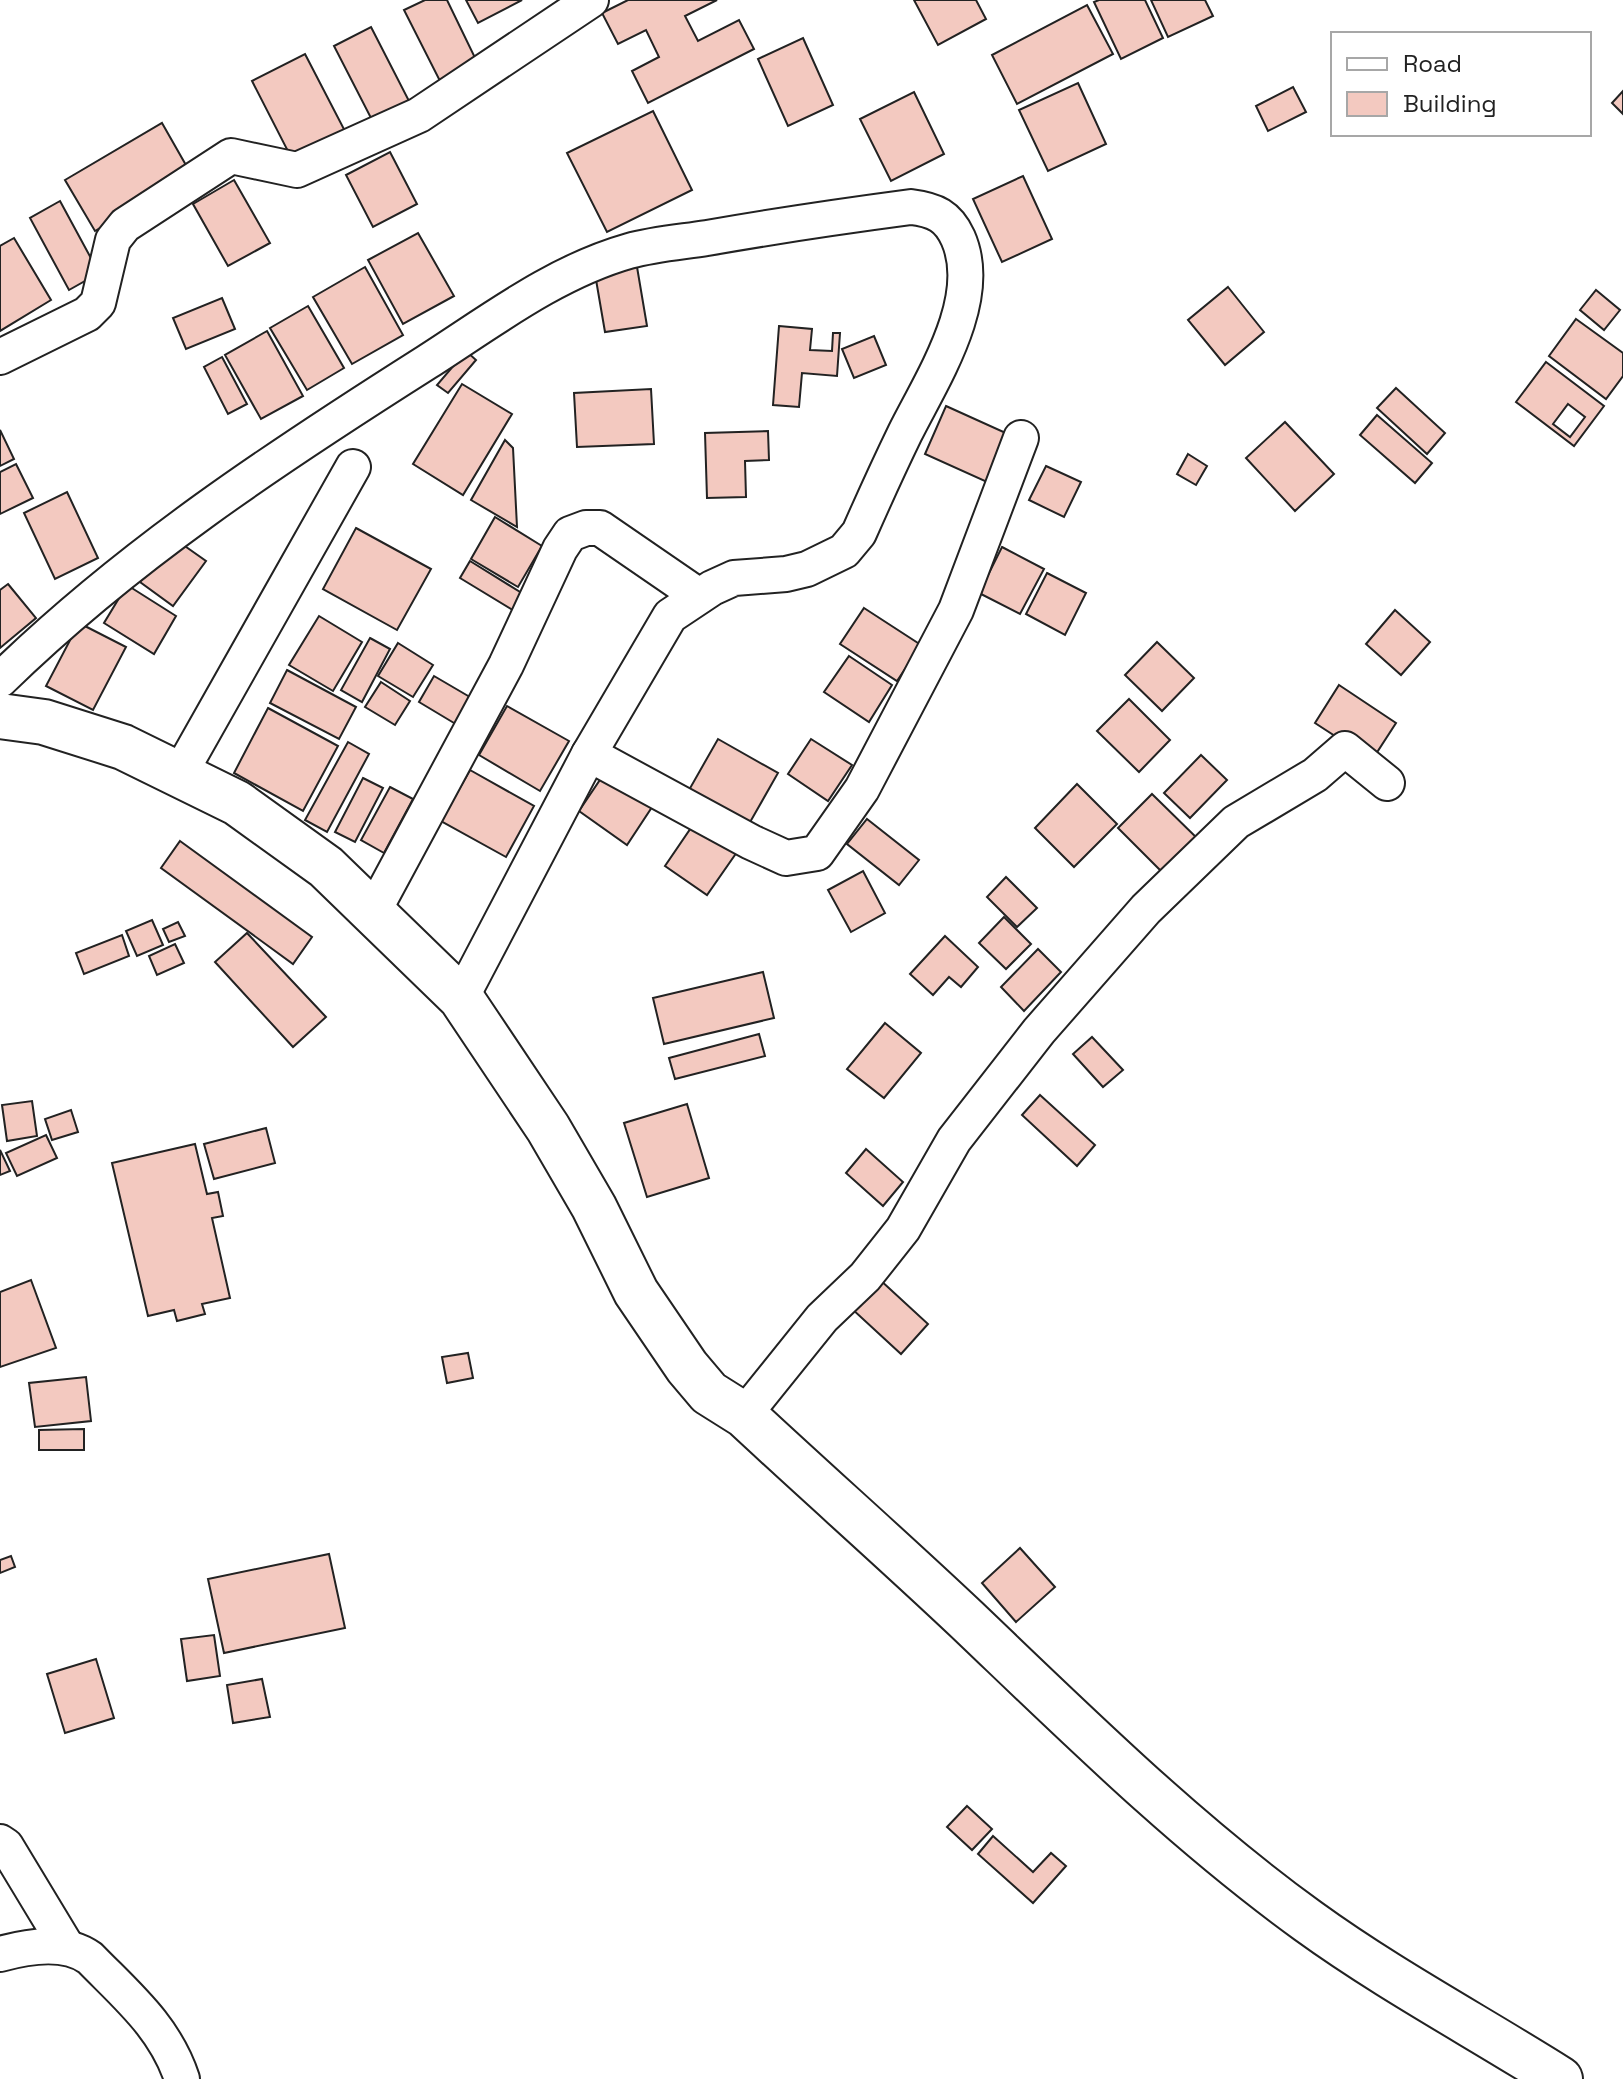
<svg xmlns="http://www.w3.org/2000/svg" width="1623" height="2079" viewBox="0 0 1623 2079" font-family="'Space Grotesk',sans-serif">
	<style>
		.building { fill: #f3c9c0; stroke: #222; stroke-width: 2; fill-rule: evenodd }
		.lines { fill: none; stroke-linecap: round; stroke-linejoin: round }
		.minor-casing { stroke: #222; stroke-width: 38 }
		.secondary-casing { stroke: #222; stroke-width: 48 }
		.minor { stroke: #fff; stroke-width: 34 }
		.secondary { stroke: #fff; stroke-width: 44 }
	</style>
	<rect width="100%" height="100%" fill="#fff"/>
	<g class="building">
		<polygon points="425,0 447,0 479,66 442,85 404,10"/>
		<polygon points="466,0 522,0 478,23"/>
		<polygon points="628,0 717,0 685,16 698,41 739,20 754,49 648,103 632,71 659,57 646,30 618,44 602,13"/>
		<polygon points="914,0 976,0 986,19 938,45"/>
		<polygon points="1099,0 1145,0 1163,38 1121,59 1094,2"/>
		<polygon points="1151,0 1205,0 1213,16 1168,37"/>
		<polygon points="1087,5 1113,54 1017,104 992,55"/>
		<polygon points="371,27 409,101 372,120 334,46"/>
		<polygon points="803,38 833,105 788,126 758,59"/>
		<polygon points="305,54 347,135 294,163 252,81"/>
		<polygon points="1078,83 1106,144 1048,171 1019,110"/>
		<polygon points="1293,87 1306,112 1268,131 1256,106"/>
		<polygon points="1623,91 1623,114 1612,103"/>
		<polygon points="914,92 944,154 891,181 860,119"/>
		<polygon points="653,111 692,190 607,232 567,153"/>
		<polygon points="162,123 191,174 95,231 65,180"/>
		<polygon points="390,152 417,204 373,227 346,175"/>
		<polygon points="1023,176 1052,239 1002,262 973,199"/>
		<polygon points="234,180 270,243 228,266 193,204"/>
		<polygon points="60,201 99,273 69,290 30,218"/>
		<polygon points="418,233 454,296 403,324 368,260"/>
		<polygon points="14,238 51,300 0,331 0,246"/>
		<polygon points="636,261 647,326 605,332 594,268"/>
		<polygon points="365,267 403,335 352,364 313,297"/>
		<polygon points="1228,287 1264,332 1225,365 1188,320"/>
		<polygon points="1596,290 1620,310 1604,330 1580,310"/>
		<polygon points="222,298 235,329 186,349 173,318"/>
		<polygon points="308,306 344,368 307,390 270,328"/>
		<polygon points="1576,319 1623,353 1623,376 1606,399 1549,356"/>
		<polygon points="779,326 812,329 810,350 832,351 833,333 840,333 837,376 802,373 799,407 773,405"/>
		<polygon points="267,331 303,396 261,419 225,355"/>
		<polygon points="874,336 886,365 854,378 842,349"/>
		<polygon points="466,351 476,360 448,393 437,385"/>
		<polygon points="222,357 247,404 228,414 204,367"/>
		<path d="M1546,362L1604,406L1574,446L1516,402ZM1568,404L1585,417L1570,437L1553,424Z"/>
		<polygon points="462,384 512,414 463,495 413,464"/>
		<polygon points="1396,388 1445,433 1427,454 1377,408"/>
		<polygon points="651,389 654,444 577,447 574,393"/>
		<polygon points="946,406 1008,434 987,482 925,454"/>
		<polygon points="1377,415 1432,463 1415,483 1360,435"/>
		<polygon points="1285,422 1334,474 1295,511 1246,458"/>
		<polygon points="0,430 14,459 0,466"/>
		<polygon points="768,431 769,460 745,461 746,497 707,498 705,433"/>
		<polygon points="505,440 513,448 517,527 471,500"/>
		<polygon points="1188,454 1207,466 1196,485 1177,474"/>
		<polygon points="16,464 33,498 0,514 0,472"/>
		<polygon points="1046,466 1081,482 1064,517 1029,500"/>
		<polygon points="67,492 98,558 55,579 24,513"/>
		<polygon points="495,517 542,546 518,587 471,559"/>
		<polygon points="356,528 431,569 397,630 323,589"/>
		<polygon points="172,537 206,561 173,606 140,582"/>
		<polygon points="1002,547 1044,569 1020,614 979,593"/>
		<polygon points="470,561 525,595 516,612 460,578"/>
		<polygon points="1047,573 1086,593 1065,635 1026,614"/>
		<polygon points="8,584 36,618 0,648 0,590"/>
		<polygon points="127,585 176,616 154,654 104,623"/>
		<polygon points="864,608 921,645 897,681 840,644"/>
		<polygon points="1395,610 1430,642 1401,675 1366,644"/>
		<polygon points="319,616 362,642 333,691 289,665"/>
		<polygon points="79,623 126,647 93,710 46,686"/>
		<polygon points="370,638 390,649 362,702 341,690"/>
		<polygon points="1157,642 1194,678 1162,711 1125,675"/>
		<polygon points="398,643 433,665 413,697 378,676"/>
		<polygon points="849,656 892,685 869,722 824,692"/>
		<polygon points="287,670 356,707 339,739 270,703"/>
		<polygon points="434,676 475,700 459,726 419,702"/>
		<polygon points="381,682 410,701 395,725 365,707"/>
		<polygon points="1339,685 1396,723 1372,760 1315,723"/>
		<polygon points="1129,699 1170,740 1139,772 1097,731"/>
		<polygon points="507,706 569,741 540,791 479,755"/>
		<polygon points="268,708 338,746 303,811 234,773"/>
		<polygon points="718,739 778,773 749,824 689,790"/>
		<polygon points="811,739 852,765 828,801 788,774"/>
		<polygon points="348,742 369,754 327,832 305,820"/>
		<polygon points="1201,755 1227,780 1190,818 1164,793"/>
		<polygon points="610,765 658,798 627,845 579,811"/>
		<polygon points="470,770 534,806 506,857 441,821"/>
		<polygon points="363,778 383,788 355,842 335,832"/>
		<polygon points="1077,784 1117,824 1074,867 1035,828"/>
		<polygon points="390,787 413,799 384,853 361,840"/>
		<polygon points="1152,794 1202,843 1168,878 1118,828"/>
		<polygon points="867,819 919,860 899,885 847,844"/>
		<polygon points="695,822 737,852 707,895 665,866"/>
		<polygon points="180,841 312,937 293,964 161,868"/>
		<polygon points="863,871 885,913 851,932 828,890"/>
		<polygon points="1006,877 1037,908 1017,927 987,897"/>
		<polygon points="1004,917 1031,944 1006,969 979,943"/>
		<polygon points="152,920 163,945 137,956 126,931"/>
		<polygon points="178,922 185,936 169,942 163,929"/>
		<polygon points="247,933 326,1017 293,1047 215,962"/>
		<polygon points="122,935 129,956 84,974 76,953"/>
		<polygon points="945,936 978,967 961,987 949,977 933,995 910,974"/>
		<polygon points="175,944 184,963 157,975 149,956"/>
		<polygon points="1038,949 1061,972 1024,1011 1001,987"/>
		<polygon points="763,972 774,1018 664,1044 653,998"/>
		<polygon points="885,1023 921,1053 884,1098 847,1069"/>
		<polygon points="759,1034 765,1056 675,1079 669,1058"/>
		<polygon points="1092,1037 1123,1070 1103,1087 1073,1054"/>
		<polygon points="1040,1095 1095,1145 1077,1166 1022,1115"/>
		<polygon points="32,1101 37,1136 7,1141 2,1105"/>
		<polygon points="687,1104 709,1178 647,1197 624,1123"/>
		<polygon points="71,1110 78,1132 52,1140 45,1119"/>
		<polygon points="266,1128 275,1163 214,1179 204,1144"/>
		<polygon points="46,1135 57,1158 17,1176 6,1153"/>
		<polygon points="195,1144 207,1194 218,1192 223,1216 212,1218 230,1298 202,1304 205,1314 177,1321 174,1310 148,1316 112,1163"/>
		<polygon points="866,1149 903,1182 883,1206 846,1173"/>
		<polygon points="0,1150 10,1171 0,1175"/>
		<polygon points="878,1278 928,1324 901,1354 851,1308"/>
		<polygon points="31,1280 56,1348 0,1367 0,1292"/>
		<polygon points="468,1353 473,1378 447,1383 442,1357"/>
		<polygon points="86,1377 91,1421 35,1427 29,1383"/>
		<polygon points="84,1429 84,1450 39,1450 39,1430"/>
		<polygon points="1020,1548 1055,1587 1016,1622 982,1583"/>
		<polygon points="329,1554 345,1628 224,1653 208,1579"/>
		<polygon points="11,1556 15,1567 0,1573 0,1560"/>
		<polygon points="214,1635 220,1676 187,1681 181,1639"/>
		<polygon points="96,1659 114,1718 65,1733 47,1674"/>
		<polygon points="262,1679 270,1717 233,1723 227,1685"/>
		<polygon points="967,1806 992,1829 972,1850 947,1827"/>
		<polygon points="993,1836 1033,1872 1051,1853 1066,1866 1033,1903 978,1854"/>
	</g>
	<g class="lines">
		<g class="minor-casing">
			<g id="minor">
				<polyline points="0,357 87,314 98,303 113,240 125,225 231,156 297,170 419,115 591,0"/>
				<path d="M0,680C128,555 277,457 427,362C491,321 555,272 629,251C654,244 681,242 707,238C775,226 843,216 911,207C935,210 948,216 958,238C985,299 932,379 905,433C889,466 874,499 859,533L844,551L807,569L786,574L734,578L712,588L670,616L589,754L461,998"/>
				<polyline points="589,754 751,842 786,858 817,853 862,789 956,610 1021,438"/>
				<polyline points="179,775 353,467"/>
				<polyline points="372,914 506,665 560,549 570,534 586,528 600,528 699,596"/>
				<polyline points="744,1415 822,1318 865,1277 903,1229 954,1140 1039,1031 1146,909 1236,822 1315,775 1345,749 1387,783"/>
				<polyline points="0,1842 6,1846 67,1947"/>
				<path d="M0,1954C29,1946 65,1940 90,1958C127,1996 165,2027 182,2079"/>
			</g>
		</g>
		<g class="secondary-casing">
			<path id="secondary" d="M0,716L44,722L123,747L237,803L326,867L461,998L548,1128L594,1207L636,1292L687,1367L709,1393L744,1415C818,1484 894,1551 967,1620C1077,1725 1185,1832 1308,1921C1388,1979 1476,2026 1560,2079"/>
		</g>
		<use href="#minor" class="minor"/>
		<use href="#secondary" class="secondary"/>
	</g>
	<rect x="1331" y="32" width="260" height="104" fill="#ffffff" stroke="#a7a7a7" stroke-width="2"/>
	<rect x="1347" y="58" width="40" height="12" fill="#ffffff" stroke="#a7a7a7" stroke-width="2"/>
	<text x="1403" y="72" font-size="24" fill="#222222">Road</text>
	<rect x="1347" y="92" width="40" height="24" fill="#f3c9c0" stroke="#a7a7a7" stroke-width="2"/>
	<text x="1403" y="112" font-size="24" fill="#222222">Building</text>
</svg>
